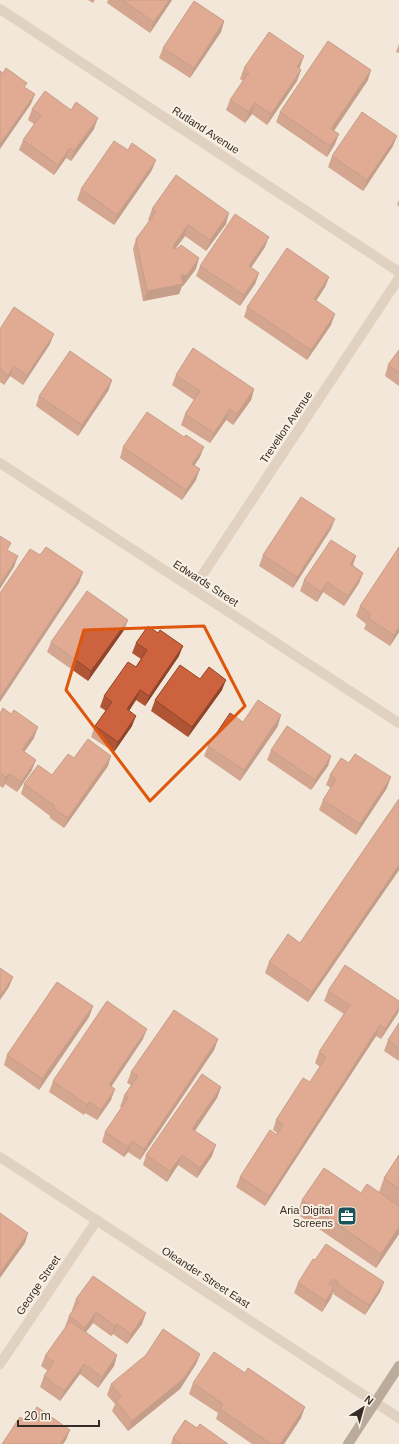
<svg xmlns="http://www.w3.org/2000/svg" width="399" height="1444" viewBox="0 0 399 1444" font-family="Helvetica,sans-serif">
	<style>
		.lines { fill: none; stroke-linecap: round; stroke-linejoin: round }
		.street { stroke: #cbb7a4; stroke-width: 10 }
		.primary { stroke: #796356; stroke-width: 10 }
		.wall { fill: #af5535 }
		.shaded-wall { fill: #8f452b }
		.building { fill: #cc633e; stroke: #8f452b }
		.marked { fill: none; stroke: #df570d; stroke-width: 3; stroke-linejoin: round }
		.labels { text-anchor: middle; dominant-baseline: central; stroke-width: 4; stroke-linejoin: round; paint-order: stroke }
		.street-label { font-size: 11px; fill: #362c26; stroke: #faf1e5 }
		.poi-label { font-size: 11px; fill: #362c26; stroke: #faf1e5; text-anchor: end }
	</style>
	<rect width="100%" height="100%" fill="#f2e7d9"/>
	<g class="lines">
		<g class="street">
			<polyline points="0,9 399,272"/>
			<polyline points="0,463 399,723"/>
			<polyline points="193,589 399,278"/>
			<polyline points="0,1157 399,1418"/>
			<polyline points="0,1364 97,1220"/>
		</g>
		<polyline class="primary" points="348,1444 399,1366"/>
	</g>
	<g class="wall">
		<polygon points="88,0 95,0 93,3"/>
		<polygon points="108,0 172,0 150,33 107,3"/>
		<polygon points="224,21 221,32 190,78 159,58 163,48"/>
		<polygon points="399,44 399,53 396,52"/>
		<polygon points="300,67 299,69 301,70 297,81 267,125 252,114 245,123 226,110 230,100 243,81 240,79 244,68"/>
		<polygon points="368,80 334,131 335,144 327,157 276,122 280,112"/>
		<polygon points="32,109 94,129 71,161 66,158 54,175 19,150 23,140 34,124 28,120"/>
		<polygon points="393,146 363,191 328,167 332,156"/>
		<polygon points="152,170 114,225 77,200 81,189"/>
		<polygon points="399,200 399,206 397,205"/>
		<polygon points="152,209 226,224 206,251 185,236 175,249 196,269 183,286 182,286 179,294 143,301 133,249 136,239 150,221 148,220"/>
		<polygon points="265,247 251,268 259,273 255,284 240,306 196,276 200,266"/>
		<polygon points="329,277 325,287 316,301 331,325 307,360 244,317 247,307"/>
		<polygon points="0,329 50,344 23,385 10,376 4,385 0,382"/>
		<polygon points="399,350 399,386 385,376 388,365"/>
		<polygon points="176,375 254,389 251,400 233,425 226,420 210,443 181,425 185,414 194,400 172,385"/>
		<polygon points="112,380 108,391 78,436 36,406 39,396"/>
		<polygon points="123,447 200,457 194,466 196,480 182,500 120,458"/>
		<polygon points="331,529 293,588 259,566 263,555"/>
		<polygon points="356,556 353,565 363,573 359,583 344,606 323,592 317,602 300,591 304,580"/>
		<polygon points="360,606 399,632 390,646 364,629 366,624 356,616"/>
		<polygon points="128,620 124,630 88,681 47,652 51,642"/>
		<polygon points="136,643 179,656 145,706 136,700 129,711 132,726 114,752 91,737 95,726 106,711 100,707 104,696 136,667 141,659 132,653"/>
		<polygon points="200,679 222,690 188,737 151,711 155,700"/>
		<polygon points="0,713 34,738 24,752 32,770 17,792 5,784 3,788 0,786"/>
		<polygon points="243,722 278,726 240,781 204,756 208,746"/>
		<polygon points="271,750 331,756 328,766 311,790 267,760"/>
		<polygon points="74,758 108,766 64,828 50,818 50,816 21,794 24,784 52,775"/>
		<polygon points="330,775 387,788 356,835 319,810 323,800 331,788 326,785"/>
		<polygon points="399,799 399,870 308,1002 265,973 269,962 300,943"/>
		<polygon points="328,991 398,1013 381,1039 376,1036 265,1206 236,1187 240,1177 277,1133 273,1130 276,1120 310,1082 320,1067 315,1063 319,1052 344,1014 324,1001"/>
		<polygon points="93,1006 89,1017 39,1090 4,1065 7,1055"/>
		<polygon points="399,1023 399,1061 384,1051 388,1040"/>
		<polygon points="143,1039 111,1087 111,1100 97,1120 85,1113 84,1115 49,1092 53,1081"/>
		<polygon points="218,1039 214,1050 140,1160 128,1152 124,1157 102,1142 105,1132 122,1107 120,1107 124,1096 131,1085 127,1083 131,1072"/>
		<polygon points="221,1087 217,1098 195,1131 212,1156 197,1178 178,1165 167,1182 143,1165 146,1155"/>
		<polygon points="399,1155 399,1234 376,1268 297,1214 302,1200 361,1193 379,1192 384,1178"/>
		<polygon points="315,1260 384,1282 380,1292 365,1315 333,1294 334,1292 333,1292 331,1298 322,1312 294,1293 298,1283"/>
		<polygon points="76,1299 142,1324 127,1344 113,1334 111,1336 93,1323 86,1332 117,1355 114,1366 98,1388 80,1374 60,1401 40,1387 44,1376 48,1371 41,1366 45,1356 66,1327 65,1327 69,1316 73,1310 72,1310"/>
		<polygon points="200,1354 196,1364 180,1389 128,1431 112,1411 115,1404 107,1395 111,1384"/>
		<polygon points="193,1383 301,1418 284,1444 252,1444 216,1419 218,1413 189,1394"/>
		<polygon points="197,1428 228,1444 171,1444 173,1438"/>
	</g>
	<g class="shaded-wall">
		<polygon points="169,0 172,0 150,33 154,22"/>
		<polygon points="224,21 221,32 190,78 194,68"/>
		<polygon points="304,56 300,67 293,78 297,67"/>
		<polygon points="301,70 297,81 267,125 271,114"/>
		<polygon points="371,70 368,80 328,139 331,129"/>
		<polygon points="35,94 31,104 0,149 0,144"/>
		<polygon points="255,103 252,114 245,123 249,112"/>
		<polygon points="98,118 94,129 71,161 74,151"/>
		<polygon points="339,134 335,144 327,157 330,146"/>
		<polygon points="397,136 393,146 363,191 367,180"/>
		<polygon points="70,148 66,158 54,175 58,165"/>
		<polygon points="156,160 152,170 114,225 117,215"/>
		<polygon points="229,213 226,224 206,251 210,240"/>
		<polygon points="188,225 185,236 170,256 173,246"/>
		<polygon points="269,237 265,247 245,276 249,266"/>
		<polygon points="199,258 196,269 183,286 182,286 179,294 143,301 147,291 181,275"/>
		<polygon points="259,273 255,284 240,306 244,295"/>
		<polygon points="329,277 325,287 310,310 314,299"/>
		<polygon points="335,314 331,325 307,360 311,350"/>
		<polygon points="54,334 50,344 23,385 27,375"/>
		<polygon points="14,366 10,376 4,385 8,375"/>
		<polygon points="112,380 108,391 78,436 82,425"/>
		<polygon points="254,389 251,400 233,425 237,414"/>
		<polygon points="230,409 226,420 210,443 214,433"/>
		<polygon points="204,447 200,457 188,475 192,464"/>
		<polygon points="200,469 196,480 182,500 186,490"/>
		<polygon points="335,519 331,529 293,588 297,577"/>
		<polygon points="18,556 14,567 0,589 0,584"/>
		<polygon points="356,556 352,567 350,564"/>
		<polygon points="83,572 79,583 0,702 0,697"/>
		<polygon points="363,573 359,583 344,606 348,596"/>
		<polygon points="327,582 323,592 317,602 321,592"/>
		<polygon points="128,620 124,630 88,681 91,671"/>
		<polygon points="399,627 399,632 390,646 394,635"/>
		<polygon points="183,646 179,656 145,706 149,696"/>
		<polygon points="226,680 222,690 188,737 192,727"/>
		<polygon points="140,690 136,700 123,720 127,709"/>
		<polygon points="281,715 278,726 240,781 244,770"/>
		<polygon points="136,716 132,726 114,752 118,742"/>
		<polygon points="38,727 34,738 18,761 22,750"/>
		<polygon points="111,756 108,766 64,828 68,818"/>
		<polygon points="331,756 328,766 311,790 315,780"/>
		<polygon points="36,760 32,770 17,792 21,782"/>
		<polygon points="9,774 5,784 3,788 6,777"/>
		<polygon points="391,777 387,788 356,835 360,824"/>
		<polygon points="399,865 399,870 308,1002 312,992"/>
		<polygon points="13,977 9,987 0,1000 0,996"/>
		<polygon points="93,1006 89,1017 39,1090 42,1079"/>
		<polygon points="399,1007 399,1010 398,1013 381,1039 385,1029"/>
		<polygon points="380,1025 376,1036 265,1206 269,1196"/>
		<polygon points="147,1029 143,1039 105,1096 109,1085"/>
		<polygon points="218,1039 214,1050 140,1160 144,1149"/>
		<polygon points="221,1087 217,1098 189,1139 192,1129"/>
		<polygon points="115,1089 111,1100 97,1120 101,1110"/>
		<polygon points="89,1102 85,1113 84,1115 87,1105"/>
		<polygon points="132,1141 128,1152 124,1157 128,1147"/>
		<polygon points="216,1145 212,1156 197,1178 200,1168"/>
		<polygon points="182,1155 178,1165 167,1182 170,1171"/>
		<polygon points="399,1227 399,1234 376,1268 381,1254"/>
		<polygon points="28,1233 25,1243 0,1278 0,1273"/>
		<polygon points="384,1282 380,1292 365,1315 369,1305"/>
		<polygon points="334,1287 331,1298 322,1312 326,1301"/>
		<polygon points="96,1312 93,1323 81,1338 85,1328"/>
		<polygon points="146,1313 142,1324 127,1344 131,1334"/>
		<polygon points="117,1324 113,1334 111,1336 115,1326"/>
		<polygon points="200,1354 196,1364 180,1389 128,1431 132,1421"/>
		<polygon points="117,1355 114,1366 98,1388 102,1377"/>
		<polygon points="84,1364 80,1374 60,1401 64,1391"/>
		<polygon points="305,1407 301,1418 284,1444 280,1444"/>
		<polygon points="70,1430 66,1440 63,1444 60,1444"/>
	</g>
	<g class="building">
		<polygon points="122,0 169,0 154,22"/>
		<polygon points="194,1 224,21 194,68 163,48"/>
		<polygon points="269,32 304,56 297,67 301,70 271,114 255,103 249,112 230,100 249,72 244,68"/>
		<polygon points="328,41 371,70 331,129 339,134 330,146 280,112"/>
		<polygon points="6,68 27,83 24,87 35,94 0,144 0,71 3,73"/>
		<polygon points="45,91 71,110 76,102 98,118 74,151 70,148 58,165 23,140 41,115 32,109"/>
		<polygon points="362,112 397,136 367,180 332,156"/>
		<polygon points="114,141 128,150 132,143 156,160 117,215 81,189"/>
		<polygon points="176,175 229,213 210,240 188,225 173,246 174,249 178,248 181,245 199,258 187,275 181,275 183,284 147,291 136,239 156,212 152,209"/>
		<polygon points="235,214 269,237 249,266 259,273 244,295 200,266"/>
		<polygon points="287,248 329,277 314,299 335,314 311,350 247,307"/>
		<polygon points="14,307 54,334 27,375 14,366 8,375 0,369 0,329"/>
		<polygon points="193,348 254,389 237,414 230,409 214,433 185,414 200,391 176,375"/>
		<polygon points="399,350 399,372 388,365"/>
		<polygon points="70,351 112,380 82,425 39,396"/>
		<polygon points="147,412 184,437 186,435 204,447 192,464 200,469 186,490 123,447"/>
		<polygon points="301,497 335,519 297,577 263,555"/>
		<polygon points="0,536 11,543 7,550 18,556 0,584"/>
		<polygon points="331,540 356,556 350,564 363,573 348,596 327,582 321,592 304,580"/>
		<polygon points="46,547 83,572 0,697 0,593 30,549 40,555"/>
		<polygon points="399,547 399,627 394,635 368,618 371,614 360,606"/>
		<polygon points="87,591 128,620 91,671 51,642"/>
		<polygon points="148,626 158,633 160,630 183,646 149,696 140,690 127,709 136,716 118,742 95,726 112,702 104,696 128,662 136,667 147,650 136,643"/>
		<polygon points="180,665 200,679 209,667 226,680 192,727 155,700"/>
		<polygon points="258,700 281,715 244,770 208,746 230,713 243,722"/>
		<polygon points="3,708 11,714 14,710 38,727 22,750 36,760 21,782 9,774 6,777 0,773 0,713"/>
		<polygon points="287,726 331,756 315,780 271,750"/>
		<polygon points="88,739 111,756 68,818 53,808 55,806 24,784 38,765 52,775 68,754 74,758"/>
		<polygon points="355,754 391,777 360,824 323,800 336,779 330,775 341,758 349,763"/>
		<polygon points="399,799 399,865 312,992 269,962 288,934 300,943"/>
		<polygon points="345,965 399,1001 399,1007 385,1029 380,1025 269,1196 240,1177 270,1130 277,1135 283,1124 276,1120 303,1078 310,1082 326,1057 319,1052 350,1005 328,991"/>
		<polygon points="0,968 13,977 0,996"/>
		<polygon points="57,982 93,1006 42,1079 7,1055"/>
		<polygon points="107,1001 147,1029 109,1085 115,1089 101,1110 89,1102 87,1105 53,1081"/>
		<polygon points="174,1010 218,1039 144,1149 132,1141 128,1147 105,1132 128,1098 124,1096 138,1076 131,1072"/>
		<polygon points="399,1023 399,1048 388,1040"/>
		<polygon points="202,1074 221,1087 192,1129 216,1145 200,1168 182,1155 170,1171 146,1155"/>
		<polygon points="399,1155 399,1189 384,1178"/>
		<polygon points="324,1168 361,1193 367,1184 399,1206 399,1227 381,1254 302,1200"/>
		<polygon points="0,1213 28,1233 0,1273"/>
		<polygon points="326,1244 384,1282 369,1305 337,1284 338,1282 333,1279 329,1284 334,1287 326,1301 298,1283 313,1259 315,1260"/>
		<polygon points="93,1276 146,1313 131,1334 117,1324 115,1326 96,1312 85,1328 69,1316 79,1302 76,1299"/>
		<polygon points="70,1321 117,1355 102,1377 84,1364 64,1391 44,1376 54,1362 45,1356"/>
		<polygon points="163,1329 200,1354 184,1378 132,1421 116,1401 121,1396 111,1384 146,1355"/>
		<polygon points="214,1352 245,1373 248,1368 305,1407 280,1444 271,1444 220,1409 223,1404 193,1383"/>
		<polygon points="37,1407 70,1430 60,1444 2,1444 20,1417 27,1422"/>
		<polygon points="185,1420 197,1428 200,1424 228,1444 181,1444 173,1438"/>
	</g>
	<path d="M0 0H399V1444H0ZM204,626L245,706L150,801L66,690L84,630Z" fill="#f2e7d9" fill-opacity=".55" fill-rule="evenodd"/>
	<path class="marked" d="M204,626L245,706L150,801L66,690L84,630Z"/>
	<defs>
		<g id="office-square" transform="scale(1)"><rect x="-9" y="-9" width="18" height="18" rx="4" fill="#1a5459" stroke="#faf1e5"/><path d="M-6-3h4V-5.5h4V-3h4V5H-6ZM-1-4.5V-3h2v-1.5ZM-6 0V1H6V0Z" fill="#fff"/></g>
	</defs>
	<g fill-rule="evenodd">
		<use href="#office-square" x="347" y="1216"/>
	</g>
	<g class="labels">
		<g class="street-label">
			<text transform="translate(206 130) rotate(33)">Rutland Avenue</text>
			<text transform="translate(286 427) rotate(-56)">Trevelion Avenue</text>
			<text transform="translate(206 583) rotate(33)">Edwards Street</text>
			<text transform="translate(206 1277) rotate(33)">Oleander Street East</text>
			<text transform="translate(38 1285) rotate(-56)">George Street</text>
		</g>
		<g class="poi-label">
			<text x="333" y="1210">Aria Digital<tspan x="333" dy="13">Screens</tspan></text>
		</g>
	</g>
	<g transform="translate(363 1408) rotate(37)" stroke="#faf1e5" stroke-width="3" paint-order="stroke">
	<path d="M0-3L7 15L0 10L-7 15Z" fill="#362c26"/>
	<text y="-6" font-size="11" font-weight="bold" text-anchor="middle" fill="#362c26">N</text>
	</g>
	<path d="M18 1420v6h81v-6" fill="none" stroke="#362c26" stroke-width="2"/>
	<text x="24" y="1420" font-size="12" fill="#362c26" stroke="#faf1e5" stroke-width="3" paint-order="stroke">20 m</text>
</svg>
